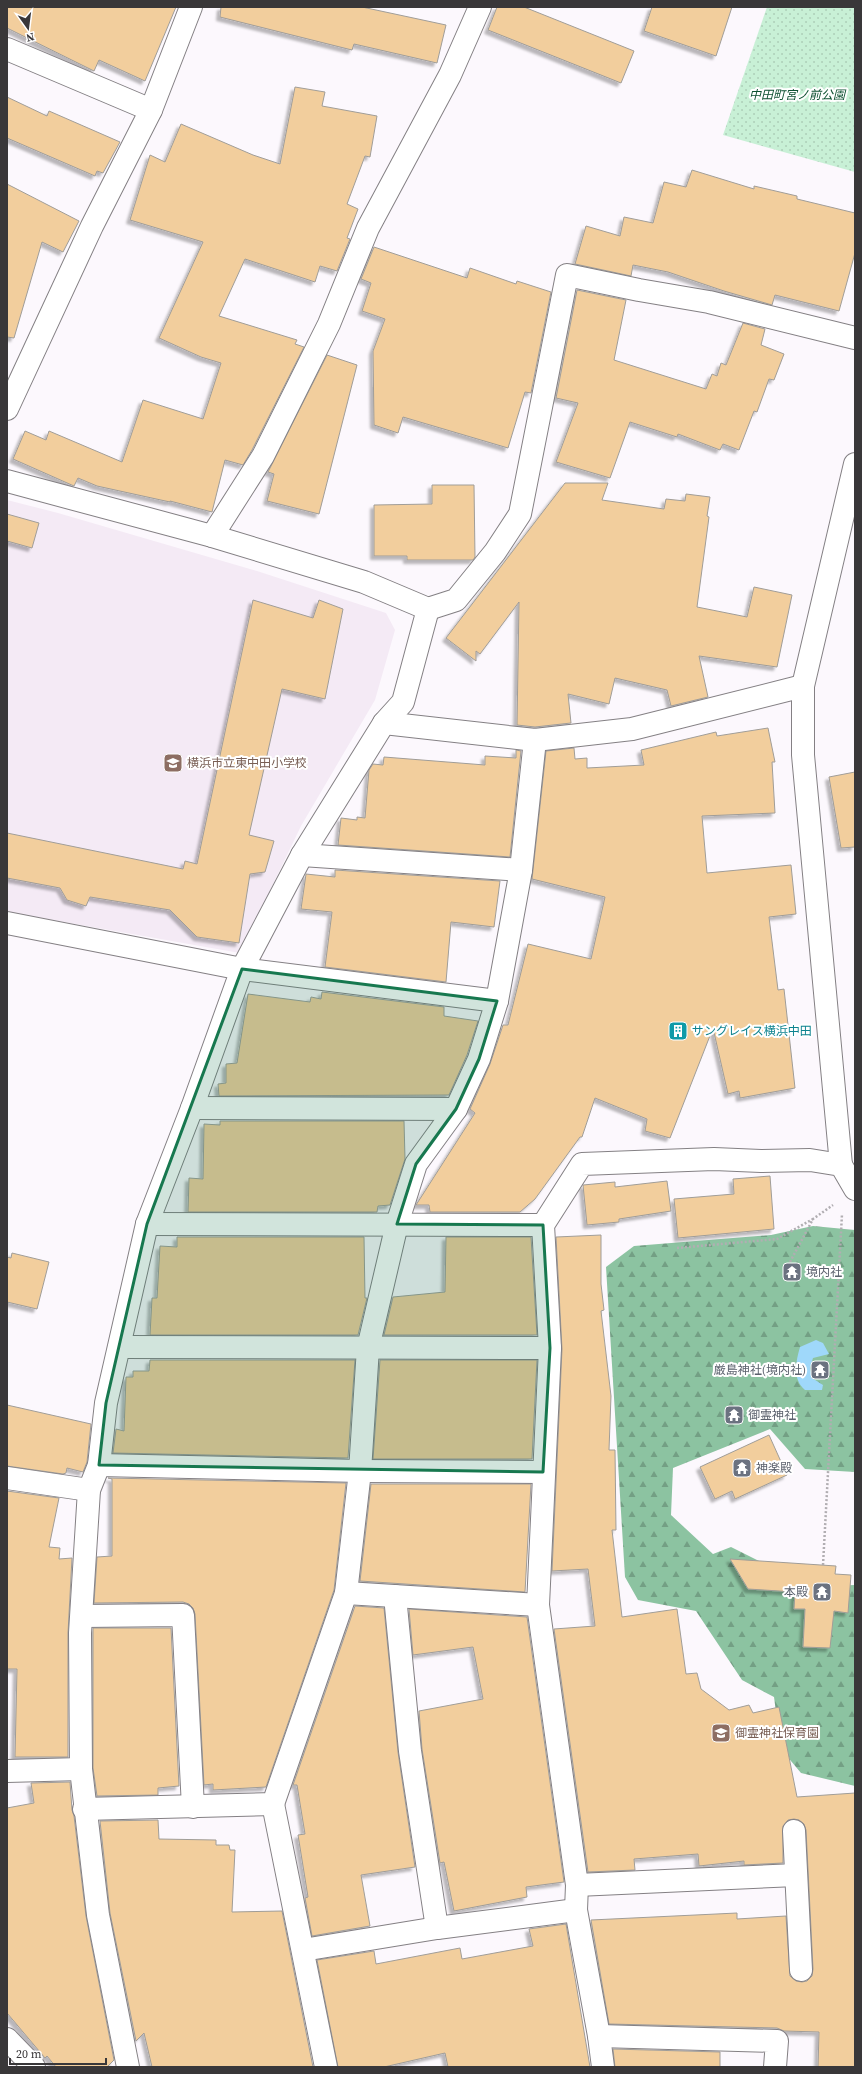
<svg xmlns="http://www.w3.org/2000/svg" width="862" height="2074" viewBox="0 0 862 2074" font-family="'Source Serif 4','Noto Sans JP',serif">
	<style>
		.built { fill: #f4eaf5 }
		.forest { fill: url(#forest-firs) }
		.park { fill: url(#park-dots) }
		.water { fill: #9fd8fa }
		.building { fill: #f2ce9d; stroke: #a09d98; filter: url(#shadow) }
		.lines { fill: none; stroke-linecap: round; stroke-linejoin: round }
		.street-casing { stroke: #848084; stroke-width: 24 }
		.secondary-casing { stroke: #848084; stroke-width: 24 }
		.path { stroke: #b1aeb2; stroke-width: 2.5; stroke-dasharray: 2 2; stroke-linecap: butt }
		.street { stroke: #fff; stroke-width: 22 }
		.secondary { stroke: #fff; stroke-width: 22 }
		.marked { fill: #17784f; fill-opacity: 0.2; stroke: #17784f; stroke-width: 3; stroke-linejoin: round }
		.labels { text-anchor: middle; dominant-baseline: central; stroke-width: 4; stroke-linejoin: round; paint-order: stroke }
		.park-label { font-size: 12px; font-style: italic; fill: #0d5031; stroke: #fff }
		.education-label { font-size: 12px; fill: #785e54; stroke: #fff; text-anchor: start }
		.culture-label { font-size: 12px; fill: #0d838f; stroke: #fff; text-anchor: start }
		.worship-label { font-size: 12px; fill: #5b616d; stroke: #fff; text-anchor: start }
	</style>
	<defs>
		<pattern id="forest-firs" width="22" height="20" patternUnits="userSpaceOnUse"><rect width="22" height="20" fill="#8cc3a1"/><path d="M5 1l3.5 6h-7zM16 11l3.5 6h-7z" fill="#739f84"/></pattern>
		<pattern id="park-dots" width="8" height="8" patternUnits="userSpaceOnUse"><rect width="8" height="8" fill="#c8f0d6"/><path d="M2 2h.1M6 6h.1" fill="none" stroke="#adceb8" stroke-width="1.8" stroke-linecap="round"/></pattern>
		<filter id="shadow"><feDropShadow dx="-3.5" dy="3.5" stdDeviation="1" flood-color="#0004"/></filter>
	</defs>
	<rect width="100%" height="100%" fill="#fcf8fd"/>
	<polygon class="built" points="7,500 58,513 257,571 386,613 395,630 375,700 301,826 240,953 7,912"/>
	<polygon class="forest" points="813,1226 855,1230 855,1472 805,1469 770,1429 673,1468 671,1515 713,1554 731,1547 781,1572 825,1586 855,1585 855,1786 801,1773 781,1749 774,1697 742,1680 696,1611 638,1600 625,1577 606,1267 634,1246 771,1235"/>
	<polygon class="park" points="767,7 855,7 855,172 723,135"/>
	<path class="water" d="M816,1340L823,1343L829,1354L813,1358L810,1368L812,1378L823,1385L822,1390H805C792,1379 796,1361 800,1347Z"/>
	<g class="building">
		<polygon points="7,7 176,7 145,81 99,60 94,71 7,28"/>
		<polygon points="221,7 362,7 446,25 437,63 354,44 352,50 220,17"/>
		<polygon points="497,7 524,7 634,51 621,83 488,30"/>
		<polygon points="652,7 732,7 716,56 644,31"/>
		<polygon points="295,87 325,92 322,106 377,116 370,157 365,156 347,204 358,209 347,238 350,239 337,271 320,266 315,282 245,259 219,316 297,340 295,344 304,347 252,450 243,465 225,460 212,512 170,501 170,502 97,486 78,478 74,486 13,459 25,431 46,440 49,431 122,462 143,400 203,419 221,363 201,357 159,338 203,242 130,220 150,155 165,162 181,124 253,155 280,164"/>
		<polygon points="7,97 47,116 49,111 120,142 103,173 97,171 95,176 7,138"/>
		<polygon points="692,170 754,189 754,186 797,196 797,199 855,213 855,253 839,311 775,295 772,305 724,291 668,272 633,265 631,276 575,264 586,226 620,236 624,217 653,223 664,182 686,187"/>
		<polygon points="7,184 79,221 63,252 42,242 14,338 7,337"/>
		<polygon points="374,247 467,278 470,268 516,284 517,281 551,292 531,393 525,392 508,448 403,417 398,433 374,425 373,351 385,319 362,311 371,283 361,279"/>
		<polygon points="577,290 626,300 614,360 706,389 712,374 717,376 721,363 726,365 743,323 765,329 761,345 784,354 774,380 769,379 757,412 754,411 739,450 723,444 720,450 678,434 677,437 630,422 610,478 556,462 578,403 556,398"/>
		<polygon points="327,355 357,365 319,514 267,501 274,474 268,472"/>
		<polygon points="565,483 608,483 602,500 664,509 666,499 685,501 686,494 710,497 707,516 709,517 697,607 747,617 754,587 792,595 777,667 699,656 708,697 671,706 667,690 615,678 609,704 568,694 571,723 535,727 517,725 519,602 480,654 476,651 476,661 446,638"/>
		<polygon points="432,485 474,485 475,557 473,560 407,560 407,556 374,556 374,505 432,504"/>
		<polygon points="7,514 39,523 32,548 7,541"/>
		<polygon points="253,600 313,618 319,600 343,609 325,699 282,689 249,835 274,841 265,872 250,874 239,943 197,937 170,910 90,897 86,906 67,900 60,888 7,878 7,833 183,869 185,861 197,864"/>
		<polygon points="768,728 775,762 772,762 775,813 702,816 707,873 791,865 796,914 769,917 778,990 784,989 795,1088 740,1098 739,1091 728,1094 713,1028 670,1138 645,1131 647,1119 595,1098 582,1137 580,1137 535,1199 520,1212 430,1212 429,1205 416,1205 475,1113 470,1109 490,1064 503,1025 508,1025 528,944 591,959 605,897 532,879 546,751 574,748 575,759 587,758 587,768 644,765 641,750 716,732 717,736"/>
		<polygon points="516,750 521,751 510,857 338,845 341,818 357,820 357,817 365,818 369,770 373,764 383,765 384,757 485,765 485,756 516,758"/>
		<polygon points="855,772 855,847 841,848 829,777"/>
		<polygon points="335,870 500,881 494,927 451,922 446,982 325,967 332,912 301,909 306,874 335,877"/>
		<polygon points="322,992 444,1007 444,1016 478,1021 467,1055 449,1095 219,1096 218,1084 226,1083 226,1064 237,1063 248,994 310,1002 311,997 321,999"/>
		<polygon points="220,1121 404,1121 405,1159 390,1205 378,1206 377,1212 188,1212 189,1178 203,1179 204,1124 220,1125"/>
		<polygon points="770,1176 774,1229 678,1238 674,1199 734,1194 733,1179"/>
		<polygon points="667,1181 671,1211 619,1219 619,1222 587,1225 583,1185 615,1182 615,1187"/>
		<polygon points="601,1235 601,1284 604,1310 601,1311 611,1396 609,1450 615,1450 616,1530 612,1530 622,1617 677,1609 686,1674 697,1673 701,1689 729,1710 749,1705 753,1713 779,1707 797,1797 855,1793 855,2067 818,2067 819,2032 784,2031 777,2028 609,2024 591,1920 737,1913 737,1919 786,1916 790,1976 796,1981 802,1982 807,1981 812,1976 813,1969 806,1830 804,1824 799,1820 794,1819 788,1820 783,1826 783,1863 744,1865 744,1861 699,1866 698,1854 634,1859 635,1870 588,1872 554,1629 595,1626 588,1569 552,1571 562,1349 556,1237"/>
		<polygon points="177,1237 364,1237 365,1298 367,1298 358,1335 150,1335 152,1298 157,1298 160,1246 177,1247"/>
		<polygon points="446,1237 531,1237 537,1335 384,1335 393,1297 445,1292"/>
		<polygon points="12,1253 49,1262 37,1309 7,1302 7,1257 11,1258"/>
		<polygon points="150,1360 355,1360 348,1458 113,1453 116,1429 124,1431 126,1377 133,1377 133,1371 149,1371"/>
		<polygon points="380,1360 537,1360 532,1459 373,1459"/>
		<polygon points="7,1405 91,1424 87,1462 83,1472 67,1468 66,1473 63,1474 7,1466"/>
		<polygon points="769,1435 787,1475 735,1499 732,1491 715,1499 700,1467"/>
		<polygon points="108,1478 346,1483 334,1590 266,1787 213,1790 213,1784 204,1785 195,1614 193,1608 189,1604 183,1602 94,1603 97,1557 112,1556 112,1479"/>
		<polygon points="371,1484 531,1484 525,1592 360,1581"/>
		<polygon points="7,1491 59,1498 49,1547 60,1548 59,1559 72,1558 68,1633 68,1757 15,1757 17,1669 7,1669"/>
		<polygon points="730,1559 836,1566 835,1574 851,1575 848,1613 834,1611 830,1648 803,1647 805,1609 794,1609 795,1592 748,1589"/>
		<polygon points="355,1606 384,1608 398,1752 415,1867 361,1875 370,1926 312,1936 305,1898 308,1897 298,1835 305,1834 297,1785 293,1785"/>
		<polygon points="409,1609 527,1617 564,1882 526,1887 527,1897 454,1911 444,1862 440,1863 422,1749 419,1711 483,1699 473,1647 413,1655"/>
		<polygon points="93,1628 171,1628 179,1786 158,1788 158,1795 97,1796 93,1768"/>
		<polygon points="70,1782 72,1810 74,1816 86,1916 114,2060 107,2067 56,2067 47,2056 45,2058 7,2013 7,1808 34,1803 31,1783"/>
		<polygon points="158,1820 159,1839 216,1840 216,1845 229,1845 230,1850 235,1850 232,1912 282,1911 313,2067 152,2067 144,2033 136,2041 110,1913 100,1821"/>
		<polygon points="566,1924 590,2067 448,2067 445,2053 384,2067 338,2067 317,1960 374,1951 376,1964 460,1948 462,1959 533,1946 529,1929"/>
		<polygon points="613,2049 720,2052 720,2067 615,2067"/>
	</g>
	<g class="lines">
		<g class="street-casing">
			<g id="street">
				<polyline points="7,49 151,110"/>
				<polyline points="7,409 92,226 151,110 191,7"/>
				<polyline points="7,481 212,536 364,582 428,609 403,702 384,723 302,855 242,969 192,1108 147,1224 106,1403 99,1465 89,1490 80,1633 81,1769 98,1915 128,2067"/>
				<polyline points="212,536 263,456 329,324 368,228 450,75 480,7"/>
				<polyline points="428,609 456,600 495,552 520,514 567,275 639,290 709,302 855,338"/>
				<polyline points="384,723 535,740 632,729 803,686"/>
				<polyline points="302,855 521,870"/>
				<polyline points="7,923 242,969 497,1001"/>
				<polyline points="192,1108 456,1109"/>
				<polyline points="147,1224 543,1225"/>
				<polyline points="120,1347 550,1348"/>
				<polyline points="99,1465 360,1471 543,1472"/>
				<polyline points="7,1478 89,1490"/>
				<polyline points="346,1593 538,1605"/>
				<polyline points="395,1596 410,1751 437,1928"/>
				<polyline points="82,1616 183,1615 193,1807"/>
				<polyline points="7,1771 81,1769"/>
				<polyline points="273,1804 326,2067"/>
				<polyline points="84,1809 273,1804 346,1593 360,1471 368,1348 397,1224 416,1164 456,1109 479,1059 497,1001 521,870 535,740"/>
				<polyline points="794,1831 801,1970"/>
				<polyline points="577,1885 796,1875"/>
				<polyline points="303,1950 437,1928 576,1910"/>
				<polyline points="599,2036 777,2041 775,2067"/>
				<polyline points="7,2039 34,2067"/>
				<polyline points="603,2067 599,2036 576,1910 577,1885 538,1605 550,1348 543,1225 582,1164 714,1159 761,1161 810,1160 841,1165 855,1189"/>
			</g>
		</g>
		<g class="secondary-casing">
			<polyline id="secondary" points="841,1165 803,755 803,686 855,464"/>
		</g>
		<g class="path">
			<polyline points="677,1248 777,1239 813,1219"/>
			<polyline points="790,1262 813,1219 833,1205"/>
			<polyline points="823,1565 842,1214"/>
		</g>
		<use href="#street" class="street"/>
		<use href="#secondary" class="secondary"/>
	</g>
	<path class="marked" d="M242,969L497,1001L479,1059L456,1109L416,1164L397,1224L543,1225L550,1348L543,1472L99,1465L106,1403L147,1224Z"/>
	<defs>
		<g id="school-square" transform="scale(1)"><rect x="-9" y="-9" width="18" height="18" rx="4" fill="#8d6e63" stroke="#fff"/><path d="M0-5L7-2L0 1L-7-2ZM-4 1L0 2.5L4 1V4Q0 6-4 4Z" fill="#fff"/></g>
		<g id="building-square" transform="scale(1)"><rect x="-9" y="-9" width="18" height="18" rx="4" fill="#0f9aa8" stroke="#fff"/><path d="M-4-6H4V6H1V3H-1V6H-4ZM-2.5-4.3h1.7v1.8h-1.7ZM.8-4.3h1.7v1.8H.8ZM-2.5-1h1.7V.8h-1.7ZM.8-1h1.7V.8H.8Z" fill="#fff"/></g>
		<g id="temple-square" transform="scale(1)"><rect x="-9" y="-9" width="18" height="18" rx="4" fill="#6b7280" stroke="#fff"/><path d="M0-6L5-2H3V0L6.5 2.5H4V6H1.5V3h-3V6H-4V2.5H-6.5L-3 0V-2H-5Z" fill="#fff"/></g>
	</defs>
	<g fill-rule="evenodd">
		<use href="#school-square" x="173" y="763"/>
		<use href="#building-square" x="678" y="1031"/>
		<use href="#temple-square" x="792" y="1272"/>
		<use href="#temple-square" x="820" y="1370"/>
		<use href="#temple-square" x="734" y="1415"/>
		<use href="#temple-square" x="742" y="1468"/>
		<use href="#temple-square" x="822" y="1592"/>
		<use href="#school-square" x="721" y="1733"/>
	</g>
	<g class="labels">
		<g class="park-label">
			<text x="797" y="95">中田町宮ノ前公園</text>
		</g>
		<g class="education-label">
			<text x="187" y="763">横浜市立東中田小学校</text>
			<text x="735" y="1733">御霊神社保育園</text>
		</g>
		<g class="culture-label">
			<text x="692" y="1031">サングレイス横浜中田</text>
		</g>
		<g class="worship-label">
			<text x="806" y="1272">境内社</text>
			<text x="806" y="1370" text-anchor="end">厳島神社(境内社)</text>
			<text x="748" y="1415">御霊神社</text>
			<text x="756" y="1468">神楽殿</text>
			<text x="808" y="1592" text-anchor="end">本殿</text>
		</g>
	</g>
	<rect width="862" height="2074" fill="none" stroke="#393739" stroke-width="16"/>
	<g transform="translate(28 28) rotate(166)" stroke="#ffffff" stroke-width="3" paint-order="stroke">
	<path d="M0-3L7 15L0 10L-7 15Z" fill="#393739"/>
	<text y="-6" font-size="11" font-weight="bold" text-anchor="middle" fill="#393739">N</text>
	</g>
	<path d="M10 2058v6h96v-6" fill="none" stroke="#393739" stroke-width="2"/>
	<text x="16" y="2058" font-size="12" fill="#393739" stroke="#ffffff" stroke-width="3" paint-order="stroke">20 m</text>
</svg>
